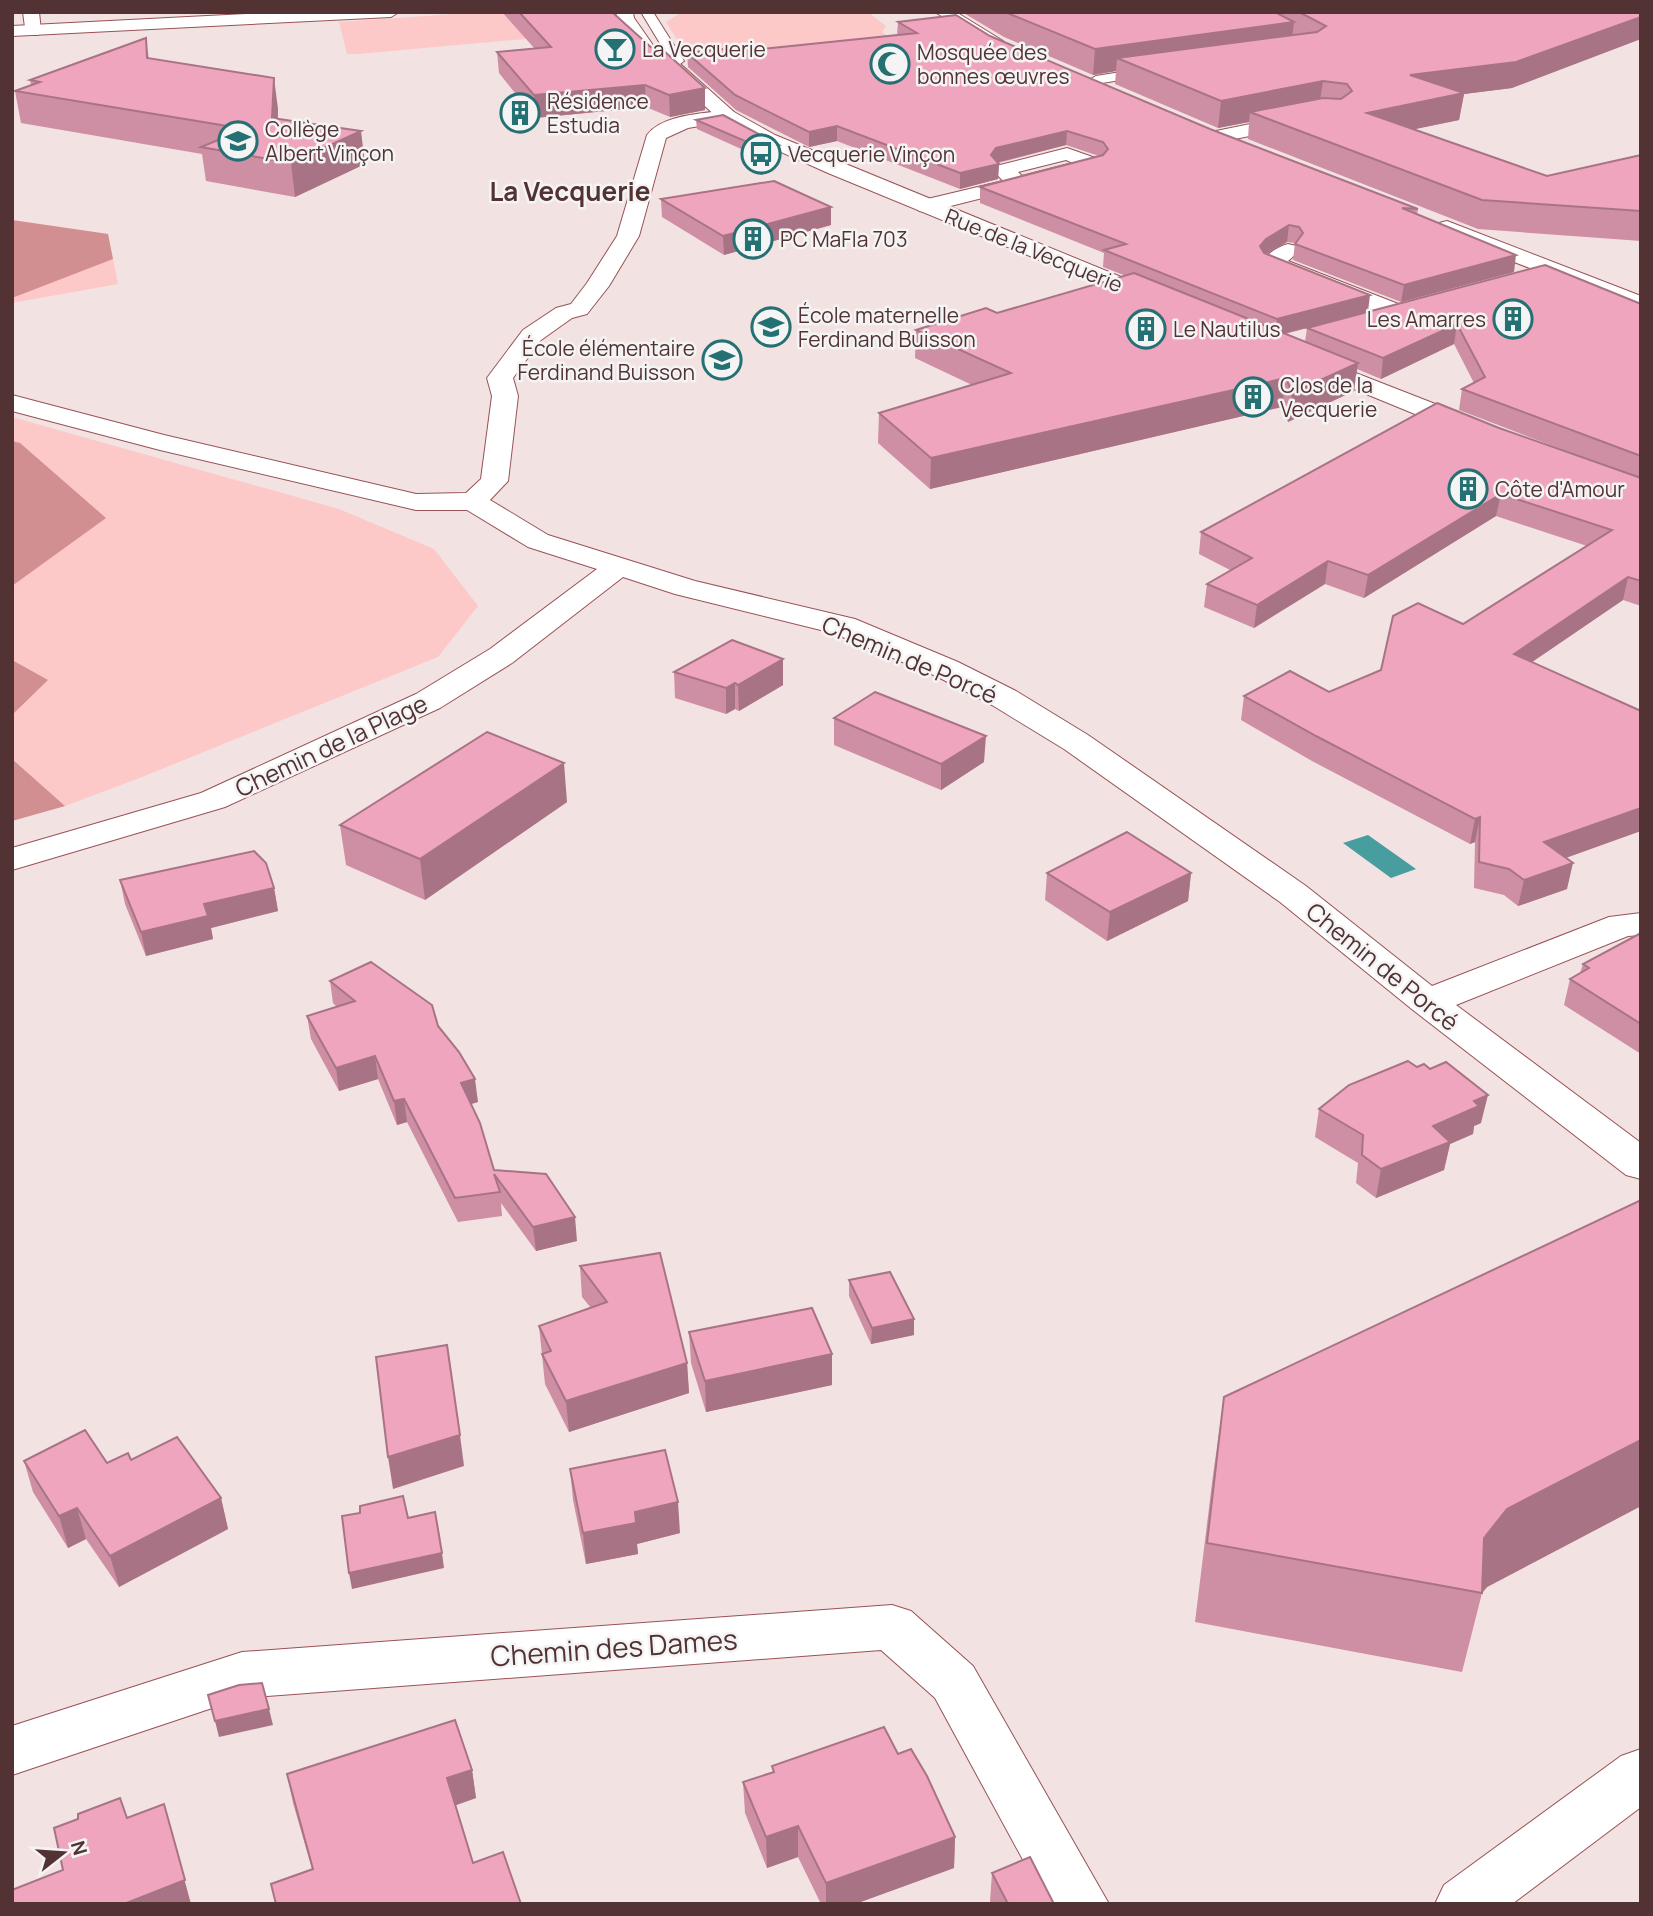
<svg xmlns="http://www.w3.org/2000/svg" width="1653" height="1916" viewBox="0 0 1653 1916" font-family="Manrope,sans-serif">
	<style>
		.green { fill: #fdc8c8 }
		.forest { fill: #d28f91 }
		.water { fill: #489d9f }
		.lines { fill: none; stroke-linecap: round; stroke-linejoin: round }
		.service-casing { stroke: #985255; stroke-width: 2 }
		.minor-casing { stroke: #985255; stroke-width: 2 }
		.tertiary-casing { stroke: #985255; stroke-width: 2 }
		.secondary-casing { stroke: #985255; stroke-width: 2 }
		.service { fill: #fff; fill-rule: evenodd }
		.minor { fill: #fff; fill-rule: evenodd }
		.tertiary { fill: #fff; fill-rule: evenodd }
		.secondary { fill: #fff; fill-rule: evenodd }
		.wall { fill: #ce8ea3 }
		.shaded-wall { fill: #a87485 }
		.building { fill: #f0a5be; stroke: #a87485; stroke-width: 2 }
		.labels { text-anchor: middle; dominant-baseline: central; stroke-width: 5; stroke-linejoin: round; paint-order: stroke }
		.far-poi-label { font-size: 21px; fill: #533233; stroke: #f4f4f4; text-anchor: start }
		.far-street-label { font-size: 21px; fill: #533233; stroke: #f4f4f4 }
		.street-label { font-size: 24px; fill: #533233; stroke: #f4f4f4 }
		.far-district-label { font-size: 26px; font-weight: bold; fill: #533233; stroke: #f4f4f4 }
		.near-street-label { font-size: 28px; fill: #533233; stroke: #f4f4f4 }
	</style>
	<rect width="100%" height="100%" fill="#f3e2e2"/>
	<g class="green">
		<polygon points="484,12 569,12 612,31 358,54 347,54 339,22"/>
		<polygon points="682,12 868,12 886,26 882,32 896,42 695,59 686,54 666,22"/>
		<polygon points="12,220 108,234 118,284 12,303"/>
		<polygon points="12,417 339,509 434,549 478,606 438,657 142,777 65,806 12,821"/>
	</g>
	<g class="forest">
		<polygon points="12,220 108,234 113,259 12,298"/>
		<polygon points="12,441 20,443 106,518 12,586"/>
		<polygon points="12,660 48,680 12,715"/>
		<polygon points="12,759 65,806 12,821"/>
	</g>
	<polygon class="water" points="1368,835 1416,869 1391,878 1343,843"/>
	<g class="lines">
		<g class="service-casing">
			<g id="service">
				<polygon points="641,12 653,12 684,61 672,70 665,66 670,60"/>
				<polygon points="1152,67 1157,68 1157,74 1096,84 1089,80 1096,76"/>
			</g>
		</g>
		<g class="minor-casing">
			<g id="minor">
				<polygon points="23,12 39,12 41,31 38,35 26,35"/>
				<path d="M727,110L734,112L737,116L734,120L688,128L666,138L639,236L609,286L587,314L572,318L541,340L513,378L518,396L508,481L490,500L548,535L695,581L855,619L958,662L1016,691L1088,735L1306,886L1432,986L1609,917L1641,913V935L1628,936L1456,1005L1641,1143V1179L1626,1175L1413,1010L1280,902L1064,749L992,705L936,676L833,633L675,594L623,577L512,663L440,708L225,807L12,870V848L201,793L416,694L490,649L597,569L528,547L467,510H416L160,450L12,411V395L164,435L416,494L466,493L481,479L492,396L487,378L523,330L556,308L571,304L587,283L617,236L647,135C663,114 703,114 727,110Z"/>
				<polygon points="1299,114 1309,120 1306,124 1216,143 1209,141 1206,137 1209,133 1216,131"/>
				<path d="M1067,148L1101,160L1104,164L1101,168L927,212L919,211L916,206L919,201L1003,181L993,170L996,166ZM1066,160L1073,163L1022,176L1018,172Z"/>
				<path d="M1288,244L1296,246L1299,251L1288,261L1406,307L1410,312L1406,317H1390L1264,268L1261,263C1267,254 1277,247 1288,244Z"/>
				<polygon points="892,1605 911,1611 973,1666 1109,1904 1047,1904 935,1698 881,1650 242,1698 12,1775 12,1726 242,1652"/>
				<polygon points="1641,1749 1641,1807 1512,1904 1435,1904 1444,1885 1621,1756"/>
			</g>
		</g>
		<g class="tertiary-casing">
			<polygon id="tertiary" points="284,12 399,12 391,17 12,36 12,26"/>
		</g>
		<g class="secondary-casing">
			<g id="secondary">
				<polygon points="617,12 633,12 634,18 657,51 678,62 734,112 775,135 1165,295 1169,300 1165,305 1149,305 828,173 761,143 720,120 666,70 645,59 616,18"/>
				<polygon points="935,12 956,12 1003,41 994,46 988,45"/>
				<polygon points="1447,221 1641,296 1641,311 1439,233 1436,228 1439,223"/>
				<polygon points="1307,354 1484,423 1488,429 1484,435 1475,437 1466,435 1298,366 1295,361 1298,356"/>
			</g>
		</g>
		<use href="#service" class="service"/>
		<use href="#minor" class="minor"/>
		<use href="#tertiary" class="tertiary"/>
		<use href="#secondary" class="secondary"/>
	</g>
	<g class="wall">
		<polygon points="502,12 614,12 615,14 705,110 670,117 646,107 535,118 499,73 497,52 535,49"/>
		<polygon points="962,12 1641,12 1512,88 1464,94 1459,120 1414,129 1547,176 1641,155 1641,241 1478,229 1248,139 1249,122 1218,128 1115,84 1116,71 1093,75 1004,37"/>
		<polygon points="898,22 990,36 1210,129 1418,209 1417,214 1514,272 1401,302 1293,260 1295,243 1287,242 1266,254 1368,312 1285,334 1305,342 1307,328 1641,304 1641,606 1623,600 1532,662 1566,858 1567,889 1518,906 1504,895 1474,888 1475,842 1470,844 1312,761 1241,720 1244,696 1329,692 1381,670 1463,624 1587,546 1496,516 1364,598 1325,584 1254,628 1204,607 1207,584 1230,570 1199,554 1201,532 1499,428 1600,464 1459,410 1462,389 1474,383 1454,344 1381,379 1357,369 1354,391 1288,422 1282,407 930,489 878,443 879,413 972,385 915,358 916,330 997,313 1126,276 1103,267 1104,253 980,203 980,187 1099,156 1066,145 998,163 999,164 998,179 960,189 837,141 809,147 736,110 688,67 687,53 761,49 897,35"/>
		<polygon points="146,38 149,59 278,109 278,118 365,164 295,197 206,181 202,154 21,123 15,91 31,85 30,80"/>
		<polygon points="696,120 779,154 761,158 697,129"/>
		<polygon points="661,199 831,207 831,225 724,255 662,217"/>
		<polygon points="783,659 783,685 739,711 735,709 726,714 675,698 674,672"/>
		<polygon points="834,718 984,762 941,790 834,745"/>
		<polygon points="567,802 425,900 346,865 340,825"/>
		<polygon points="1047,873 1191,873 1188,901 1107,941 1045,900"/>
		<polygon points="120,880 274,888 278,911 211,928 213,939 146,956 125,904"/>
		<polygon points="1641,933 1641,1054 1564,1005 1570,979 1580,973 1583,964"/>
		<polygon points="330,981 438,1026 478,1102 471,1104 494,1170 577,1241 536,1251 501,1203 502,1216 458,1222 407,1122 397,1125 378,1079 339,1091 311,1039 307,1016 337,1007 333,1003"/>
		<polygon points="1319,1109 1481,1123 1474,1126 1473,1134 1450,1144 1444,1170 1376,1198 1356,1183 1358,1163 1315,1137"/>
		<polygon points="1641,1200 1641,1506 1487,1587 1482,1593 1462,1672 1195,1622 1213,1475 1224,1397"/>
		<polygon points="580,1266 687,1363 689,1393 569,1432 545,1384 539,1326 591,1308 582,1297"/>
		<polygon points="849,1280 914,1319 914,1335 871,1344 849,1296"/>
		<polygon points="689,1332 832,1354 832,1385 706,1412 691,1363"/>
		<polygon points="131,1460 221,1498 228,1529 119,1587 86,1539 68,1548 33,1492 24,1461 107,1463"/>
		<polygon points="570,1469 680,1533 637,1544 638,1554 586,1564 573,1500"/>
		<polygon points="898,1754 955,1837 954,1868 855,1904 821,1904 798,1857 767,1868 745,1813 743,1782 773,1772 772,1766"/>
		<polygon points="472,1770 476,1798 455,1805 473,1863 312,1869 293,1803 287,1774"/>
		<polygon points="992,1873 1054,1904 992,1904 990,1901"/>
	</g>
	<g class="shaded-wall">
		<polygon points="1641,17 1641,39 1512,88 1464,94 1459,120 1363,140 1367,113 1410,75"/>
		<polygon points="1294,22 1291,47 1117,58 1116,71 1093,75 1095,49"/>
		<polygon points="274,78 278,109 277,150 272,118"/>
		<polygon points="1323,81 1319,107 1250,112 1249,122 1218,128 1221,101"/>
		<polygon points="645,85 646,107 535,118 534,95"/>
		<polygon points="705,88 705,110 670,117 669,95"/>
		<polygon points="837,126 837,141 809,147 809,132"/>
		<polygon points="361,131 365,164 295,197 291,163"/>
		<polygon points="1067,131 1066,145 995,163 999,164 998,179 960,189 960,173 991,155 996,148"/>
		<polygon points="779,145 779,154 761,158 761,148"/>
		<polygon points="831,207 831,225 724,255 723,236"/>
		<polygon points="1289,225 1287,242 1264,255 1260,246 1266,239"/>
		<polygon points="1516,255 1514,272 1401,302 1404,285"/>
		<polygon points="1370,295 1368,312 1275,336 1277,319"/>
		<polygon points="1457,324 1454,344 1381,379 1383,358"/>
		<polygon points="1358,363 1354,391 1288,422 1292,393"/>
		<polygon points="1286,378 1282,407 930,489 931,458"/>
		<polygon points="1501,494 1496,516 1364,598 1368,575"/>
		<polygon points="1328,561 1325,584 1254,628 1257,605"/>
		<polygon points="1628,577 1623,600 1510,677 1514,654"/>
		<polygon points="783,659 783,685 739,711 738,685"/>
		<polygon points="735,683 735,709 726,714 726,688"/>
		<polygon points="986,736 984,762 941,790 941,764"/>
		<polygon points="564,763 567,802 425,900 420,859"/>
		<polygon points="1641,808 1641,831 1538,868 1544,842"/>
		<polygon points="1480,817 1475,842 1470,844 1475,819"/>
		<polygon points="1573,863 1567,889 1518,906 1524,880"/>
		<polygon points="1191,873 1188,901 1107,941 1110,912"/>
		<polygon points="274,888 278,911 211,928 213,939 146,956 141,932 204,904"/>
		<polygon points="375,1056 378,1079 339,1091 336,1068"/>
		<polygon points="475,1079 478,1102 464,1106 461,1083"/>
		<polygon points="1488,1095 1481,1123 1474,1126 1473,1134 1450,1144 1444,1170 1376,1198 1381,1169 1433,1126 1474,1101"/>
		<polygon points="404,1099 407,1122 397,1125 394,1101"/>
		<polygon points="575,1217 577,1241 536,1251 533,1227"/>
		<polygon points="914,1319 914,1335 871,1344 872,1328"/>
		<polygon points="832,1354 832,1385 706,1412 705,1381"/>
		<polygon points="687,1363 689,1393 569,1432 566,1401"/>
		<polygon points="460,1435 464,1466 393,1489 388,1457"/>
		<polygon points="1641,1440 1641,1506 1487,1587 1482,1593 1484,1538 1507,1509"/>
		<polygon points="221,1498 228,1529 119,1587 110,1556"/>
		<polygon points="678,1502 680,1533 637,1544 638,1554 586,1564 583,1533 635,1512"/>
		<polygon points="77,1508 86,1539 68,1548 59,1516"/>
		<polygon points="442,1553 444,1568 352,1589 349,1573"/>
		<polygon points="269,1709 273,1725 219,1737 215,1721"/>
		<polygon points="472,1770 476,1798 451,1807 447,1778"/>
		<polygon points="164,1804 191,1904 124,1904"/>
		<polygon points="798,1826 798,1857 767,1868 766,1837"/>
		<polygon points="955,1837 954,1868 855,1904 826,1904 826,1883"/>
	</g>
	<g class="building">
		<polygon points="519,12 612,12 653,49 664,51 705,88 669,95 645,85 534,95 497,52 551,47"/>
		<polygon points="1005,12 1275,12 1294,22 1095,49"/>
		<polygon points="1299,12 1641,12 1641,17 1516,62 1410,75 1464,93 1367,113 1547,176 1641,155 1641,211 1482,200 1250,112 1323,98 1341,99 1352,91 1347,84 1323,81 1221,101 1117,58 1317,32 1326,26"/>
		<polygon points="956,15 990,36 1210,129 1418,209 1402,208 1516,255 1404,285 1295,244 1303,233 1299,227 1289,225 1266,239 1260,246 1264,253 1370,295 1277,319 1104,250 1126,244 980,187 1103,155 1108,149 1103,142 1067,131 996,148 991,155 999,164 960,173 837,126 809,132 735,95 687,53 751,46 761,49 917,33 898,22"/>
		<polygon points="146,38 147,58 274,78 272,118 361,131 291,163 201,147 245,129 15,91 40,82 30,80"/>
		<polygon points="723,115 779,145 761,148 696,120"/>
		<polygon points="774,181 831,207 723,236 661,199"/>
		<polygon points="1545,265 1641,304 1641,456 1462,389 1485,377 1457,324 1383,358 1307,328"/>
		<polygon points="1134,273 1358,363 1292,393 1286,378 931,458 879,413 1011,373 916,330 986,308 997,313"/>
		<polygon points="1437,403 1499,428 1641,478 1641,581 1628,577 1514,654 1641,711 1641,808 1544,842 1573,863 1524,880 1509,869 1479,862 1480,817 1475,819 1316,736 1244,696 1290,671 1329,692 1381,670 1393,616 1418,603 1463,624 1612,530 1501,494 1368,575 1328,561 1257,605 1207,584 1252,558 1201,532"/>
		<polygon points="732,640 783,659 738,685 735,683 726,688 674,672"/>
		<polygon points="875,692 986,736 941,764 834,718"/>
		<polygon points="487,732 564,763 420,859 340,825"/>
		<polygon points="1127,832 1191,873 1110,912 1047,873"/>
		<polygon points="254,851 266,863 274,888 204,904 208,916 141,932 120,880"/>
		<polygon points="1641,933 1641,1024 1570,979 1589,968 1583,964"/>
		<polygon points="371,962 432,1005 438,1026 459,1052 475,1079 461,1083 480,1123 494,1170 546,1174 575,1217 533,1227 494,1174 500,1192 455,1198 404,1099 394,1101 375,1056 336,1068 307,1016 355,1001 330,981"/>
		<polygon points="1408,1061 1417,1067 1424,1064 1430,1069 1446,1062 1488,1095 1474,1101 1479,1106 1433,1126 1450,1142 1381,1169 1362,1155 1363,1135 1319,1109 1349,1085"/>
		<polygon points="1641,1200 1641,1440 1507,1509 1484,1538 1482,1593 1207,1543 1224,1397"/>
		<polygon points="660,1253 687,1363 566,1401 542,1354 551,1351 539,1326 607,1302 580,1266"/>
		<polygon points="890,1272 914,1319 872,1328 849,1280"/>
		<polygon points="812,1308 832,1354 705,1381 689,1332"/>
		<polygon points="447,1345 460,1435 388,1457 376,1357"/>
		<polygon points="85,1430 107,1463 128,1453 131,1460 177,1437 221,1498 110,1556 77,1508 59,1516 24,1461"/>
		<polygon points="665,1450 678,1502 635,1512 636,1523 583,1533 570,1469"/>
		<polygon points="403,1496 408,1518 435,1512 442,1553 349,1573 342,1516 360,1513 360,1506"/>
		<polygon points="262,1683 269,1709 215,1721 208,1695 239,1685"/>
		<polygon points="455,1720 472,1770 447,1778 473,1863 503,1852 521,1904 276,1904 271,1884 313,1869 287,1774"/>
		<polygon points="884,1727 898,1754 911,1749 927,1776 955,1837 826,1883 798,1826 766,1837 743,1782 774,1772 772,1766"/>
		<polygon points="120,1798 127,1818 164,1804 185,1880 124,1904 12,1904 12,1890 63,1870 54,1828 78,1819 78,1814"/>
		<polygon points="1030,1857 1054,1904 1008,1904 992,1873"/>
	</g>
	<defs>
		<g id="bar-ring" transform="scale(2.0125)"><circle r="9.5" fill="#f4f4f4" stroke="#257072" stroke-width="1.5"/><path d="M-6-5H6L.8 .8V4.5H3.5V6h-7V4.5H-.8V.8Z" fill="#257072"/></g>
		<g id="mosque-ring" transform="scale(2.0125)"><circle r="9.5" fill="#f4f4f4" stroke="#257072" stroke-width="1.5"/><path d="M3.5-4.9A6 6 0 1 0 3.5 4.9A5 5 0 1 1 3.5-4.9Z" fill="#257072"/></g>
		<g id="building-ring" transform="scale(2.0125)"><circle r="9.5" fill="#f4f4f4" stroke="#257072" stroke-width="1.5"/><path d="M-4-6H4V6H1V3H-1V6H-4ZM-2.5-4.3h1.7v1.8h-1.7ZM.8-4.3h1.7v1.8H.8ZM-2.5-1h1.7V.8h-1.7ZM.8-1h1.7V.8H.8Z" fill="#257072"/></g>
		<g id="school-ring" transform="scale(2.0125)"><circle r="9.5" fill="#f4f4f4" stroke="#257072" stroke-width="1.5"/><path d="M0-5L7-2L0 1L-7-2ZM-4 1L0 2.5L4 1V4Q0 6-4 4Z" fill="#257072"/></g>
		<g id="bus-ring" transform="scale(2.0125)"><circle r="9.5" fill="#f4f4f4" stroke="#257072" stroke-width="1.5"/><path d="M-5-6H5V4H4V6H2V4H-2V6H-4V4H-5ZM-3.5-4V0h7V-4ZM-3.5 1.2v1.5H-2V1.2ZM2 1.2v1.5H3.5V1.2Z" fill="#257072"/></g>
	</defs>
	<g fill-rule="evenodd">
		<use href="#bar-ring" x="615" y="49"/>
		<use href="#mosque-ring" x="890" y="64"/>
		<use href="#building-ring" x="520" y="113"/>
		<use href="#school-ring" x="238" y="141"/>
		<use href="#bus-ring" x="761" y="154"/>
		<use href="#building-ring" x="753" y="239"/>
		<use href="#building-ring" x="1513" y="319"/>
		<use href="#school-ring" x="771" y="327"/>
		<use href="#building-ring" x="1146" y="329"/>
		<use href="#school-ring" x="722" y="360"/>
		<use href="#building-ring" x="1253" y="397"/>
		<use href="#building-ring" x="1468" y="489"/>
	</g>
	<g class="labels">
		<g class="far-poi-label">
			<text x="642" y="49">La Vecquerie</text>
			<text x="917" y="52">Mosquée des<tspan x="917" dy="24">bonnes œuvres</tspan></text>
			<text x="547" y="101">Résidence<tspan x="547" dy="24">Estudia</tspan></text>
			<text x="265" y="129">Collège<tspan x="265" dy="24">Albert Vinçon</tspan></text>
			<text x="788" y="154">Vecquerie Vinçon</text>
			<text x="780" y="239">PC MaFla 703</text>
			<text x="798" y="315">École maternelle<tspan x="798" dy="24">Ferdinand Buisson</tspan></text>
			<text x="1486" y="319" text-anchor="end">Les Amarres</text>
			<text x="1173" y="329">Le Nautilus</text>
			<text x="695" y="348" text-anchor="end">École élémentaire<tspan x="695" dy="24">Ferdinand Buisson</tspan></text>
			<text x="1280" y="385">Clos de la<tspan x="1280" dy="24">Vecquerie</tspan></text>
			<text x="1495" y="489">Côte d'Amour</text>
		</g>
		<g class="far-street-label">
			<text transform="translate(1034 250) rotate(22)">Rue de la Vecquerie</text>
		</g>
		<g class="street-label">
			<text transform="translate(910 659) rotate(23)">Chemin de Porcé</text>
			<text transform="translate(331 745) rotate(-25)">Chemin de la Plage</text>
			<text transform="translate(1383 966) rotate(39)">Chemin de Porcé</text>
		</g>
		<g class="far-district-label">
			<text x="570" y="191">La Vecquerie</text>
		</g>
		<g class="near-street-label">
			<text transform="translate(614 1647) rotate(-4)">Chemin des Dames</text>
		</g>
	</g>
	<rect width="1653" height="1916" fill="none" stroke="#533233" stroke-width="28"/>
	<g transform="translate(63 1853) rotate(73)" stroke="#f4f4f4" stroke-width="5" paint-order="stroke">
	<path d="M0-5L12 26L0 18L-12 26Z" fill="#533233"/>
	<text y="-10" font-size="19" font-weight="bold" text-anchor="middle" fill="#533233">N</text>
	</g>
</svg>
